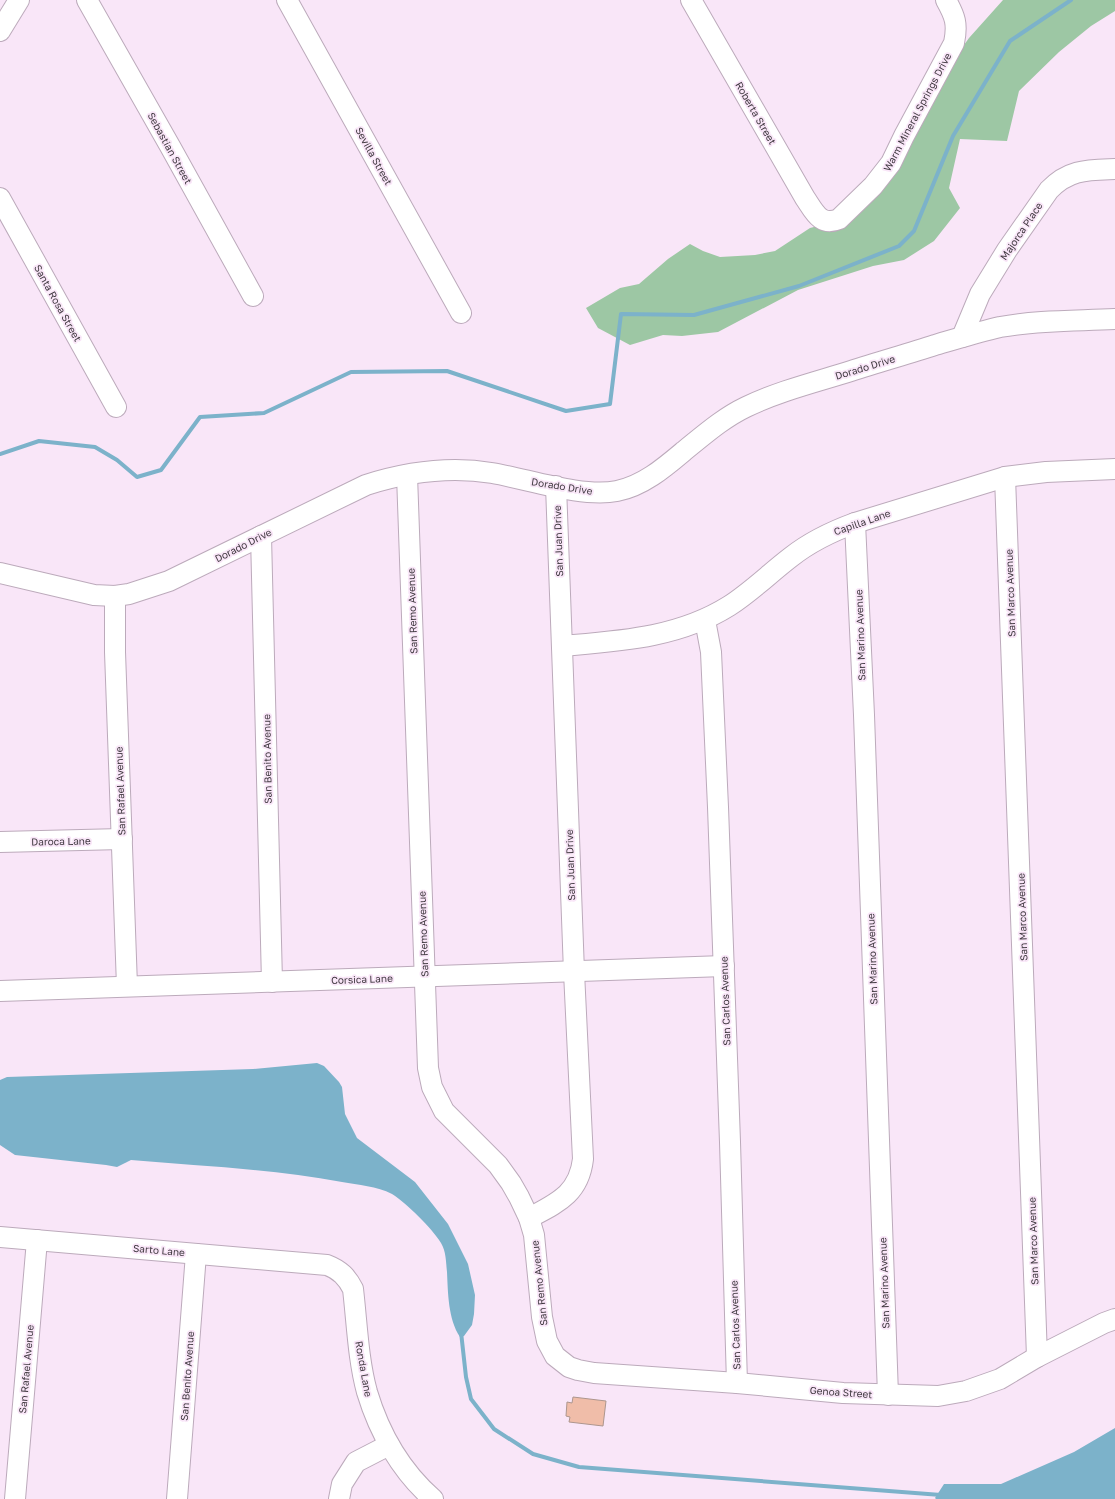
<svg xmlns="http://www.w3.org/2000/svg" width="1115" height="1499" viewBox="0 0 1115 1499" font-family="'Golos Text',sans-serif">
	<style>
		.forest { fill: #9dc7a4 }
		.water { fill: #7cb2ca }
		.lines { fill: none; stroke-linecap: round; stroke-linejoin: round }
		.stream { stroke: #7cb2ca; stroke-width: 4 }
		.building { fill: #f0bda9; stroke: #ad968e }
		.minor-casing { stroke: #bcaabb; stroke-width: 22 }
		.minor { stroke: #fff; stroke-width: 20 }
		.labels { text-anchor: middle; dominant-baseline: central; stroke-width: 3.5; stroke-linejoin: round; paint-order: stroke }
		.street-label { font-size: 10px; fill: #403940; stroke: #f9e6f8 }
	</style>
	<rect width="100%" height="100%" fill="#f9e6f8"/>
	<polygon class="forest" points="1003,0 1115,0 1115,11 1091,26 1059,52 1019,91 1007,141 960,139 949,188 960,208 934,241 904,260 873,266 798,290 718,332 682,336 663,335 630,345 598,328 586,308 620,288 639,284 668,259 690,244 703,251 720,257 755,255 775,251 810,228 818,226 831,231 969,38"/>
	<g class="water">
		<path d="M317,1063L324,1066L339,1082L342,1087L345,1114L357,1138L415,1182L448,1224L468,1264L475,1295L474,1314L472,1325L464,1336L460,1337C448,1319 448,1293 447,1272C446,1262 446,1251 441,1243C432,1228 406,1203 392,1194C377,1186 358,1185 342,1182C272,1169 201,1166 131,1160L117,1167L106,1165L15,1155L0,1145V1080L7,1077L253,1069Z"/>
		<polygon points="1115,1428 1115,1499 936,1499 935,1498 944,1484 1001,1484 1074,1452"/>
	</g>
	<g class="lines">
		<g class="stream">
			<polyline points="0,454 39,441 95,447 117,460 137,477 161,470 200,417 264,413 351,372 447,371 566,411 610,404 621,314 694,315 799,286 899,246 914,231 953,136 1010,41 1071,0"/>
			<polyline points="461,1332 466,1377 471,1399 494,1429 533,1454 579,1467 941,1495"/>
		</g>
	</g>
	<polygon class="building" points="573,1397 606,1401 603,1426 569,1422 570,1417 566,1416 567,1402 572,1403"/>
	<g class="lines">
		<g class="minor-casing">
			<g id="minor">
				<polyline points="87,0 171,148 253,296"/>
				<polyline points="287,0 461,313"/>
				<path d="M691,0L805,198C814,211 820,227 839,219L873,186L891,163L904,136L954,43C958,24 955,16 946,0"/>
				<polyline points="0,31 19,0"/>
				<polyline points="0,198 116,407"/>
				<path d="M962,337L980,294L1007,250L1049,190C1069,169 1088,170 1115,169"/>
				<polyline points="407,475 428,1068 432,1087 444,1111 498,1165 511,1183 519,1197 529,1218 534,1235 542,1317 547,1341 555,1356 569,1367 578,1370 594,1373 737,1383 843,1393 938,1396 966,1391 1000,1379 1037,1357 1104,1323 1115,1319"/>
				<polyline points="1005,477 1037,1357"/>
				<polyline points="855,523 864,715 888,1395"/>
				<polyline points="261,536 272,982"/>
				<path d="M0,573L94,595L115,596L129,594L169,581L366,485C407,472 449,466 492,473C528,479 582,498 617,491C643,486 665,467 684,451C704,435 723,418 746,407C779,391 816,382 851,371C879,362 907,354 935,345C956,339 978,332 1000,327C1038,320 1077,321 1115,319"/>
				<polyline points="115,596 115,652 127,986"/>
				<polyline points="705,620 711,652 718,807 730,1142 737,1383"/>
				<path d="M562,646C619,641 678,638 729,606C751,592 770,573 791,557C810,542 833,531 855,523L1005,477L1046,472L1115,469"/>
				<polyline points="0,842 122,839"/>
				<polyline points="0,991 724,966"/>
				<path d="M529,1218C557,1203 579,1194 583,1159L574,972L556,486"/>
				<path d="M0,1237L327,1265C340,1270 347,1277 353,1289C357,1323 358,1359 367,1392C379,1432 401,1471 433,1499"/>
				<polyline points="15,1499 37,1240"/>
				<polyline points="177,1499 196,1254"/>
				<polyline points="339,1499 342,1484 356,1462 389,1445"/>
			</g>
		</g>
		<use href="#minor" class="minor"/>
	</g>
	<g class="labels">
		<g class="street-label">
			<text transform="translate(917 112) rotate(-62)">Warm Mineral Springs Drive</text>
			<text transform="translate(756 113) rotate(60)">Roberta Street</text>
			<text transform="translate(170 148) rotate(61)">Sebastian Street</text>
			<text transform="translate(374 156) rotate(61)">Sevilla Street</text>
			<text transform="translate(1021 231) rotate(-56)">Majorca Place</text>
			<text transform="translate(58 303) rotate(61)">Santa Rosa Street</text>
			<text transform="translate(865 367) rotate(-17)">Dorado Drive</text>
			<text transform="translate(562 486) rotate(9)">Dorado Drive</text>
			<text transform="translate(862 522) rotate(-19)">Capilla Lane</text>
			<text transform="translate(558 541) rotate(-92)">San Juan Drive</text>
			<text transform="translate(243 545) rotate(-27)">Dorado Drive</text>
			<text transform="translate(1010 593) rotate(-92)">San Marco Avenue</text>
			<text transform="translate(412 611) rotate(-92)">San Remo Avenue</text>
			<text transform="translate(860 635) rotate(-92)">San Marino Avenue</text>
			<text transform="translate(267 759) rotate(-91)">San Benito Avenue</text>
			<text transform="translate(120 791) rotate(-92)">San Rafael Avenue</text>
			<text transform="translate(61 841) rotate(-1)">Daroca Lane</text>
			<text transform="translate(570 865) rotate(-92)">San Juan Drive</text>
			<text transform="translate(1022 917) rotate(-92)">San Marco Avenue</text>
			<text transform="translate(423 934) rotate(-92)">San Remo Avenue</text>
			<text transform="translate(872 959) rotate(-92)">San Marino Avenue</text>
			<text transform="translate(362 979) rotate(-2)">Corsica Lane</text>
			<text transform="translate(725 1001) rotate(-92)">San Carlos Avenue</text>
			<text transform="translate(1033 1241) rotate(-92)">San Marco Avenue</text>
			<text transform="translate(159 1250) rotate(5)">Sarto Lane</text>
			<text transform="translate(539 1283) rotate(-96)">San Remo Avenue</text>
			<text transform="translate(884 1283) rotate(-92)">San Marino Avenue</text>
			<text transform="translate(735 1325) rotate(-92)">San Carlos Avenue</text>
			<text transform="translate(26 1369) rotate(-85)">San Rafael Avenue</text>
			<text transform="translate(364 1369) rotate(80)">Ronda Lane</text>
			<text transform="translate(187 1376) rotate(-86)">San Benito Avenue</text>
			<text transform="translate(841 1392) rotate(4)">Genoa Street</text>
		</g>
	</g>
</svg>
